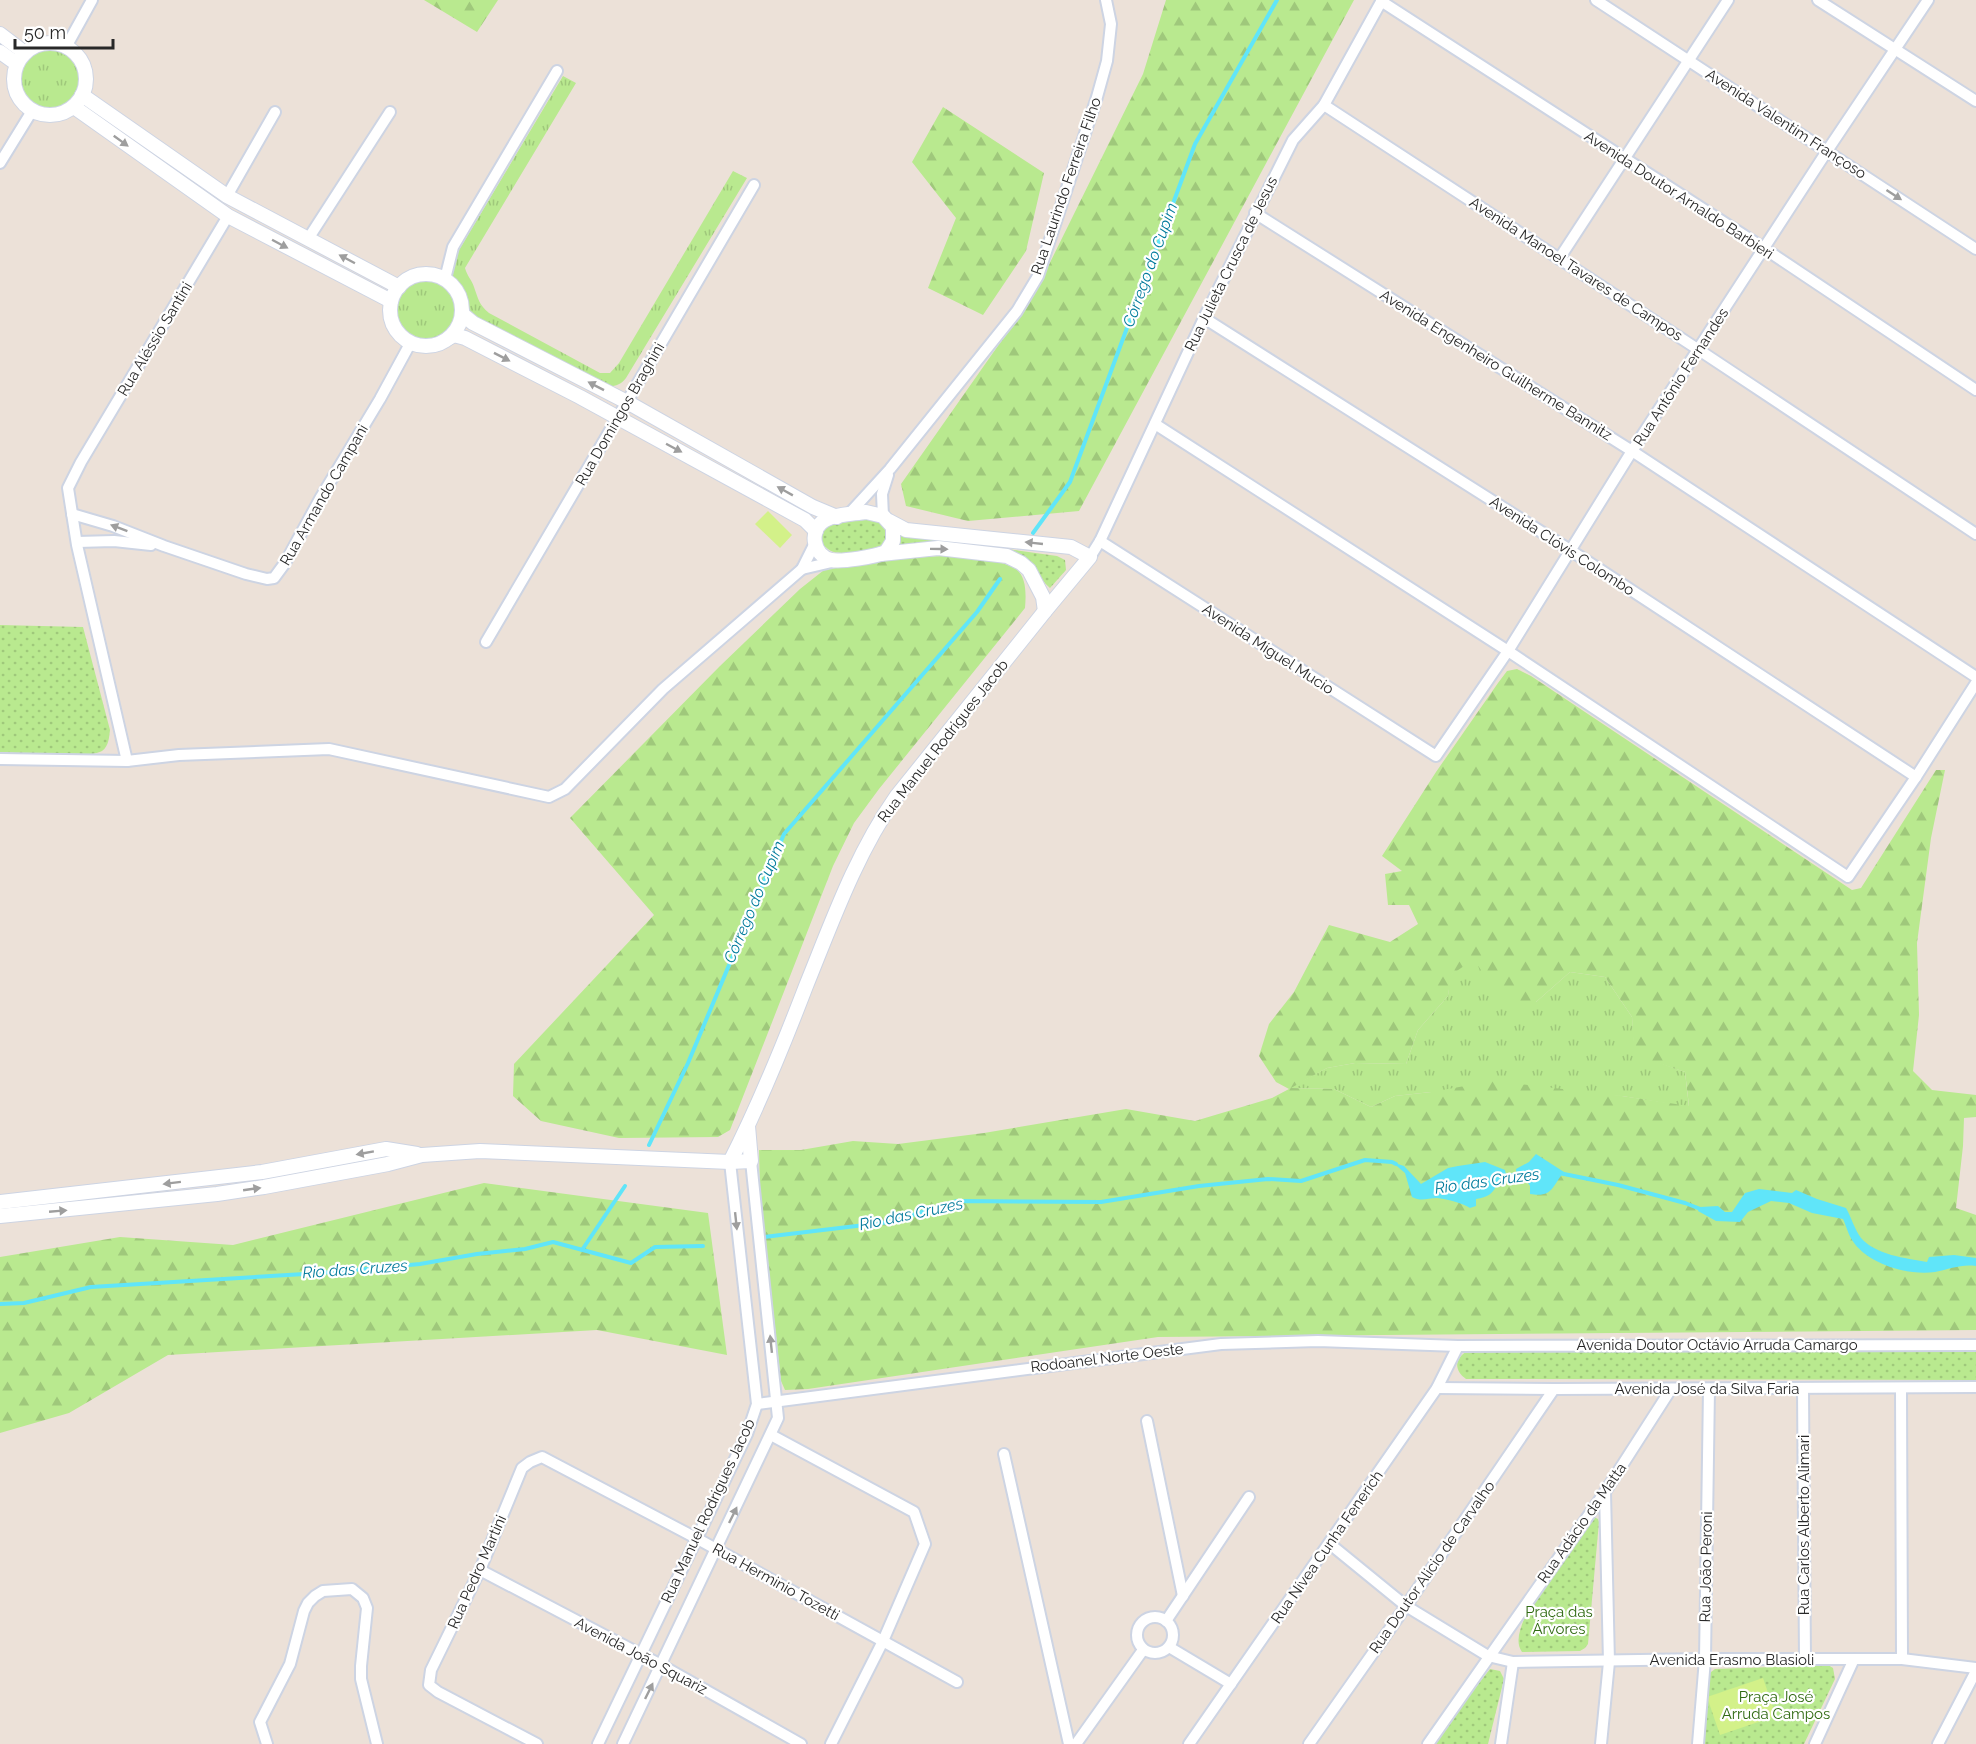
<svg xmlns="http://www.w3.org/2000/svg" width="1976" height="1744" viewBox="0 0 1976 1744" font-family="Raleway,sans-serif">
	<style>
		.grass { fill: url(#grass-tufts) }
		.forest { fill: url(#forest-firs); fill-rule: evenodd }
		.park { fill: url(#park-dots) }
		.pitch { fill: #d3f189 }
		.water { fill: #60e5f9 }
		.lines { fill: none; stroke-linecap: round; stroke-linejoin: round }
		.stream { stroke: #60e5f9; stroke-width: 4 }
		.minor-casing { stroke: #cdd4e3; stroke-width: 14 }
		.tertiary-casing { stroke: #cdd4e3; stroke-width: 16 }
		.minor { stroke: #fff; stroke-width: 10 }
		.tertiary { stroke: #fff; stroke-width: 14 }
		.oneway { fill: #9e9e9e }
		.labels { text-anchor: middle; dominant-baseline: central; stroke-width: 4.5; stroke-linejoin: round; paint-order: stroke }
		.street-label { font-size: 15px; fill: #282828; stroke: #fff }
		.park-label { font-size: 15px; fill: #316b13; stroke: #fff }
		.water-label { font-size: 16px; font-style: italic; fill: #027b9c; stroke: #fff }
	</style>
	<defs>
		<pattern id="grass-tufts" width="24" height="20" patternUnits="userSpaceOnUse" patternTransform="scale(1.5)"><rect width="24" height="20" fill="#b9e98f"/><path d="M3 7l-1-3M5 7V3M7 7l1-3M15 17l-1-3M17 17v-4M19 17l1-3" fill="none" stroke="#9fc87b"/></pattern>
		<pattern id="forest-firs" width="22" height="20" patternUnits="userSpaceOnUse" patternTransform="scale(1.5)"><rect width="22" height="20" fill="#b9e98f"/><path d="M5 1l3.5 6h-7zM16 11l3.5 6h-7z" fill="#9fc87b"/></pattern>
		<pattern id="park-dots" width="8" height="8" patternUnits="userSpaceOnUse" patternTransform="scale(1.5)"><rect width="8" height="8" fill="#b9e98f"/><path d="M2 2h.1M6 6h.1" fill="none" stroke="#9fc87b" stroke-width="1.8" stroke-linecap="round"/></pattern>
	</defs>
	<rect width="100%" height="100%" fill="#ece1d8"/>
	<g class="grass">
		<circle cx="50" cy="80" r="30"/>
		<path d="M563,76L576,83L465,268C467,276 472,280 474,287C478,298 479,305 489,313L600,373H610L619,363L733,171L747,178L626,378C621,385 614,387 605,386L472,316L464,308L460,291L453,281L451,274L453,260Z"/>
		<circle cx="426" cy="309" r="30"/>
		<polygon points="1474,958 1536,1002 1570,972 1605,977 1632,1017 1635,1054 1685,1072 1689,1107 1622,1096 1431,1092 1395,1096 1371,1107 1334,1089 1289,1088 1327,1068 1355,1063 1406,1064 1418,1030 1448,996 1450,975"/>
	</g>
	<g class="forest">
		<polygon points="424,0 498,0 477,32"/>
		<polygon points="1166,0 1354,0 1079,511 968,521 906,506 901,484 1035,293 1143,74"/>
		<polygon points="943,107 1044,173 1026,251 983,315 928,288 956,218 912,162"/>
		<path d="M942,556C959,558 1003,559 1016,569C1027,577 1026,596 1025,608L879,789L854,823L833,866L730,1130L718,1137L619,1138L541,1121L513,1096L514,1064L654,915L570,818L720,666L800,589L824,570L877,560Z"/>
		<path d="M1517,669L1531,676L1852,890L1861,888L1936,770H1945L1931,838L1917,943L1919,1015L1913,1071L1932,1090L1976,1095V1117L1964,1118L1963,1146L1956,1208L1976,1215V1330L1158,1337L808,1389L785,1390L781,1381L760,1192L759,1150H801L853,1141L898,1144L984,1133L1126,1109L1195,1121L1272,1098L1289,1089L1276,1082L1259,1056L1269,1024L1294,992L1329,925L1390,942L1418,924L1409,905H1388L1385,874L1402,871L1382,856L1436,772L1498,683L1507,671ZM1474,959L1501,1002H1536L1570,972L1605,977L1632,1017L1634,1055L1685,1072L1689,1106L1622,1096L1493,1081L1431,1092L1395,1096L1371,1107L1334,1089L1291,1088L1327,1068L1355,1063L1406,1064L1418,1030L1448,996L1451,975Z"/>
		<polygon points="484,1183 708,1213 727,1355 597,1330 168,1355 69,1413 0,1433 0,1257 120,1237 233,1245"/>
	</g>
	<g class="park">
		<path d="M867,519C871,519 877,520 881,522C890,527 889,540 881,546C874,550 841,555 834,552C829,551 826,547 822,544C820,536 821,530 828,525Z"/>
		<path d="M899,534L1057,556L1065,560L1066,570L1050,588C1035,575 1035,561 1014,553L897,546Z"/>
		<path d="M0,625L83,627L110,730C109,737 109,746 102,751C89,759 19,753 0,752Z"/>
		<path d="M1468,1351L1976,1352V1380L1466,1379C1453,1370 1455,1357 1468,1351Z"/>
		<path d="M1594,1517L1598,1519L1599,1522L1588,1644L1585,1648L1580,1651L1522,1652C1515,1642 1520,1630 1524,1619L1590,1519Z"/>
		<polygon points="1828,1665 1833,1668 1835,1679 1804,1744 1703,1744 1707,1675 1715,1669"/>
		<polygon points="1490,1669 1500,1671 1504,1679 1488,1744 1431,1744"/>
	</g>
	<g class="pitch">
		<polygon points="768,511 792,535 780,548 755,524"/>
		<polygon points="1763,1678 1776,1716 1720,1735 1707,1697"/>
	</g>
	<g class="water">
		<path d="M1536,1154L1564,1172C1552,1186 1553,1198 1530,1194V1186L1525,1178H1517L1516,1169L1529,1162Z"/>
		<path d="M1392,1162L1404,1166L1421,1184L1448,1168L1458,1166L1485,1162L1505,1170L1507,1179L1498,1183C1493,1194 1488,1197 1476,1199V1206L1470,1208C1463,1203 1446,1199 1437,1198C1427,1198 1422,1202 1412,1197L1405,1173Z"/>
		<path d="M1759,1189L1792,1193L1796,1190L1817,1199L1846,1208C1851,1217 1855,1230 1861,1238C1876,1255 1905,1258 1927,1262L1929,1257L1954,1255L1976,1258V1266C1961,1264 1950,1269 1935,1272C1908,1276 1867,1264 1852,1240C1848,1234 1846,1225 1843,1219L1812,1213L1789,1203L1771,1201L1748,1212L1740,1222L1716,1221L1698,1211L1700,1207L1718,1206L1725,1212H1732L1745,1193Z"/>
	</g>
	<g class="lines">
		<g class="stream">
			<polyline points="1033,533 1070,482 1195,144 1277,0"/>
			<polyline points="649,1145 688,1063 784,834 977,612 1000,579"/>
			<polyline points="1559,1173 1618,1185 1685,1203 1703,1210"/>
			<polyline points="1502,1176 1522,1174"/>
			<polyline points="764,1237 890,1222 957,1201 1101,1202 1199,1186 1268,1179 1301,1181 1365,1160 1392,1162 1396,1164"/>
			<polyline points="582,1250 625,1186"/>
			<polyline points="0,1304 24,1303 91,1287 321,1273 420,1264 477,1254 525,1249 553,1242 631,1263 655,1247 703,1246"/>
		</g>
		<g class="minor-casing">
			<g id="minor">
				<polyline points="1596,0 1976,249"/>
				<polyline points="1818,0 1976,101"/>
				<polyline points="1381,1 1765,249 1976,390"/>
				<polyline points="66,47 92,0"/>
				<polyline points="1324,105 1699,350 1976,534"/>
				<polyline points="0,163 32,111"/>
				<polyline points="227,196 275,112"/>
				<polyline points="1255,213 1632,451 1976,677"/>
				<polyline points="308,239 390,112"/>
				<polyline points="1559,259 1728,0"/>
				<polyline points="445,279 453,247 557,71"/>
				<polyline points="1204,318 1570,550 1916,777"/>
				<polyline points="1155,424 1508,651 1848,877 1916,777 1976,683"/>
				<polyline points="72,514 113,526 164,546 246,574 267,579 274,578 285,563 321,497 380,399 411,342"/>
				<polyline points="848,515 890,469 1017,311 1038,276 1097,97 1107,61 1111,24 1106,0"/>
				<polyline points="883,516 882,494 888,475"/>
				<polyline points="1100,541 1436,756 1508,651 1632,451 1827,151 1928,0"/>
				<polyline points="77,542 114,541 151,545"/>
				<polyline points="1090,557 1100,541 1204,318 1293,140 1324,105 1382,0"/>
				<polyline points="802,569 836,561"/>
				<polyline points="486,642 754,185"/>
				<polyline points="0,759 127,761 179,755 329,749 549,797 565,789 663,689 802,569 815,543"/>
				<polyline points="127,761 77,545 68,488 81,462 228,216"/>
				<polyline points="1437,1388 1554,1389 1976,1387"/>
				<polyline points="1803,1389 1805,1660"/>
				<polyline points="1901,1389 1902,1659"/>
				<polyline points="757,1404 1221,1344 1318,1341 1458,1346 1976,1345"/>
				<polyline points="1147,1421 1183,1596"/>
				<polyline points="771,1435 914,1512 925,1544 883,1641 831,1744"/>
				<polyline points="1004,1454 1069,1744"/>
				<polyline points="1330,1544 1406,1606 1488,1656 1513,1662 1705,1659 1902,1659 1976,1668"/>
				<polyline points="480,1570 661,1665 801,1744"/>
				<circle cx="1155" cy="1635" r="18"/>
				<polyline points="1166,1621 1249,1497"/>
				<polyline points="1169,1647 1231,1684"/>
				<polyline points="267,1744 260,1722 290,1664 304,1611 308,1603 315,1596 323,1591 352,1589 363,1598 367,1608 361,1666 361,1679 377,1744"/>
				<polyline points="537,1744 438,1692 429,1685 431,1670 480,1570 522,1468 530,1462 542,1457 696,1538 957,1682"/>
				<polyline points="598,1744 747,1434 757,1404 730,1162"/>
				<polyline points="623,1744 778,1418 751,1161"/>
				<polyline points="1076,1744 1143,1650"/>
				<polyline points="1189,1744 1437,1388 1458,1346"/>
				<polyline points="1309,1744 1406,1606 1554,1389"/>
				<polyline points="1428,1744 1605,1492 1671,1389"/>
				<polyline points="1501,1744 1513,1662"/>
				<polyline points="1601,1744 1609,1662 1605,1492"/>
				<polyline points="1698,1744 1705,1659 1709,1389"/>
				<polyline points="1815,1744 1854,1659"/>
				<polyline points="1938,1744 1976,1671"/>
			</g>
		</g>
		<g class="tertiary-casing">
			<g id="tertiary">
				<polyline points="0,34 25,53"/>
				<circle cx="50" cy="79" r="36"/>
				<polyline points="0,52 17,64"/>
				<polyline points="82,95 227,196 399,287"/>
				<polyline points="74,107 228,216 391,301"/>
				<circle cx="426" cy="310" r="36"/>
				<polyline points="462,314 473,323 627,402 813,507 837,517"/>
				<polyline points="449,338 454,335 465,338 580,397 805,520 816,531"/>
				<path d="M866,512L883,516L893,527V541L886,552C874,557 842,562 831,560C813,555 808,530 825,520C836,514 853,514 866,512Z"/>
				<polyline points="881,554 938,548 1007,556 1021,563 1029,570 1043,597 1045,611"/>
				<path d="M730,1162C759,1105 783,1046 806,986C832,922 856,854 896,797L1045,611L1090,557L1071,547L906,530L889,521"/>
				<polyline points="0,1202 262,1172 386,1149 417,1154"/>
				<polyline points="0,1216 217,1194 264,1187 388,1164 422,1155 480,1151 730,1162 751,1161 748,1126"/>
			</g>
		</g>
		<use href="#minor" class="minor"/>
		<use href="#tertiary" class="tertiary"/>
	</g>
	<defs><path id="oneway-solid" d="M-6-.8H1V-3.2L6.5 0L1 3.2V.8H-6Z" transform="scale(1.5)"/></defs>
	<g class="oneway">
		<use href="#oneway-solid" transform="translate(121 141) rotate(36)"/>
		<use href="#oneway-solid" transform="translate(1894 195) rotate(33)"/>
		<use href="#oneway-solid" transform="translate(280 244) rotate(28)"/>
		<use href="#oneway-solid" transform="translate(347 259) rotate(-152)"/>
		<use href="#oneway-solid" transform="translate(502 357) rotate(27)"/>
		<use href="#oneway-solid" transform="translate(596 386) rotate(-153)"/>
		<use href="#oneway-solid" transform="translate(674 448) rotate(28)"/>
		<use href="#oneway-solid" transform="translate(785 491) rotate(-151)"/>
		<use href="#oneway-solid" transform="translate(119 528) rotate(-159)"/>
		<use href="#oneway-solid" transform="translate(1034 543) rotate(-174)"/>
		<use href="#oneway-solid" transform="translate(939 549) rotate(1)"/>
		<use href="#oneway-solid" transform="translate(365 1153) rotate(170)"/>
		<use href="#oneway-solid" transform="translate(172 1183) rotate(173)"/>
		<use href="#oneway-solid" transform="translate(252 1189) rotate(-8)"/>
		<use href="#oneway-solid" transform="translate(58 1211) rotate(-5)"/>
		<use href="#oneway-solid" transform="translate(736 1221) rotate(84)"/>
		<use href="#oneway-solid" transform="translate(771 1344) rotate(-96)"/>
		<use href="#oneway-solid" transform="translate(733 1515) rotate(-64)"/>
		<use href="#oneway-solid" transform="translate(649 1691) rotate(-64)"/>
	</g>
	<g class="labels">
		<g class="street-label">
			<text transform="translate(1786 124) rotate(33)">Avenida Valentim Françoso</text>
			<text transform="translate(1066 186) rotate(-71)">Rua Laurindo Ferreira Filho</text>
			<text transform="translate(1679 195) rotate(33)">Avenida Doutor Arnaldo Barbieri</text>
			<text transform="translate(1231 264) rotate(-64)">Rua Julieta Crusca de Jesus</text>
			<text transform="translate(1576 269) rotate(33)">Avenida Manoel Tavares de Campos</text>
			<text transform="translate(155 339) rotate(-59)">Rua Aléssio Santini</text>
			<text transform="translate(1496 365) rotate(32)">Avenida Engenheiro Guilherme Bannitz</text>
			<text transform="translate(1681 377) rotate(-57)">Rua Antônio Fernandes</text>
			<text transform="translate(620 414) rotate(-60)">Rua Domingos Braghini</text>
			<text transform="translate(324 495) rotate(-60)">Rua Armando Campani</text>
			<text transform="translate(1562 546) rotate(33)">Avenida Clóvis Colombo</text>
			<text transform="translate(1268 649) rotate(33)">Avenida Miguel Mucio</text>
			<text transform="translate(943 741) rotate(-52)">Rua Manuel Rodrigues Jacob</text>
			<text x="1717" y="1345">Avenida Doutor Octávio Arruda Camargo</text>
			<text transform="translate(1107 1358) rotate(-7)">Rodoanel Norte Oeste</text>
			<text x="1707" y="1389">Avenida José da Silva Faria</text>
			<text transform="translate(708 1511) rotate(-65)">Rua Manuel Rodrigues Jacob</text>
			<text transform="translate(1582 1523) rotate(-55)">Rua Adácio da Matta</text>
			<text transform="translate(1804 1525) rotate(-90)">Rua Carlos Alberto Alimari</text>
			<text transform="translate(1327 1547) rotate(-55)">Rua Nívea Cunha Fenerich</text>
			<text transform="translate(1432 1567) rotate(-55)">Rua Doutor Alicio de Carvalho</text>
			<text transform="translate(1706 1567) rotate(-89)">Rua João Peroni</text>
			<text transform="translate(477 1572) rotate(-66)">Rua Pedro Martini</text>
			<text transform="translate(776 1582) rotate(29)">Rua Herminio Tozetti</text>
			<text transform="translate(641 1656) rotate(28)">Avenida João Squariz</text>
			<text x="1732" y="1660">Avenida Erasmo Blasioli</text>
		</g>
		<g class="park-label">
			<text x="1559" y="1612">Praça das<tspan x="1559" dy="17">Árvores</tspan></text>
			<text x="1776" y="1697">Praça José<tspan x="1776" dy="17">Arruda Campos</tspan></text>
		</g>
		<g class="water-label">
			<text transform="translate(1150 265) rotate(-70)">Córrego do Cupim</text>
			<text transform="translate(754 902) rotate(-67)">Córrego do Cupim</text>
			<text transform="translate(1487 1181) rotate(-8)">Rio das Cruzes</text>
			<text transform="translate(911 1214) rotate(-12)">Rio das Cruzes</text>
			<text transform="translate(355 1269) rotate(-4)">Rio das Cruzes</text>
		</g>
	</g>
	<path d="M15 39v9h98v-9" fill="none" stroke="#282828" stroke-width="3"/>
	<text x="24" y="39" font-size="18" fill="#282828" stroke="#ffffff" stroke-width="4.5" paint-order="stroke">50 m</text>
</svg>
